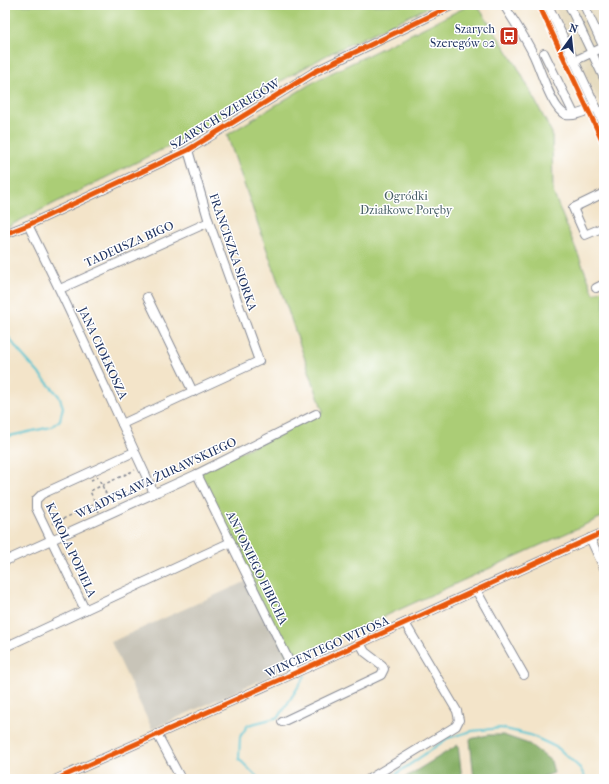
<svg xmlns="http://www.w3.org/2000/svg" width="609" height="784" viewBox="0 0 609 784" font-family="'IM FELL French Canon',serif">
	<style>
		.built { fill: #e3d7b8 }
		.industrial { fill: #c8c4b8 }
		.green { fill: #abcd76; stroke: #637e6a }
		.forest { fill: #88b067; stroke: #527062 }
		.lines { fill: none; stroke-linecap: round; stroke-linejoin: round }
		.stream { stroke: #59c4d2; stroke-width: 2 }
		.minor-casing { stroke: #878a94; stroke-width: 10 }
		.path { stroke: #878a94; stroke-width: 1.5; stroke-dasharray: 3 3; stroke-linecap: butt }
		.minor { stroke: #fff; stroke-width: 8 }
		.cycleway-casing { stroke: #fff; stroke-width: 8 }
		.cycleway { stroke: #e8590c; stroke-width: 5 }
		.labels { text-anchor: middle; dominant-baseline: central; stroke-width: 3; stroke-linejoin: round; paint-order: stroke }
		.poi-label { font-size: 12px; fill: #1b2f5e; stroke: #fff; text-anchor: end }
		.street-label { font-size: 12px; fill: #1b2f5e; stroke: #fff }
		.park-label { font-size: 12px; fill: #465e65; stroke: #fff }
	</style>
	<rect width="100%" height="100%" fill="#fff"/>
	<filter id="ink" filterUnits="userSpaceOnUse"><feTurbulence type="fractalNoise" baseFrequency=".025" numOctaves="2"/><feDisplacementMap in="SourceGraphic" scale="8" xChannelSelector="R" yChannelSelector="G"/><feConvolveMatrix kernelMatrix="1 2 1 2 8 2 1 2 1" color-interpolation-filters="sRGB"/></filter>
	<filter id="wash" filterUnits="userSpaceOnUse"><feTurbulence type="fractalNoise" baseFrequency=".012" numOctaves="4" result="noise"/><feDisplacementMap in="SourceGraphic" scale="16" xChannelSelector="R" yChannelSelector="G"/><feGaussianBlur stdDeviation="0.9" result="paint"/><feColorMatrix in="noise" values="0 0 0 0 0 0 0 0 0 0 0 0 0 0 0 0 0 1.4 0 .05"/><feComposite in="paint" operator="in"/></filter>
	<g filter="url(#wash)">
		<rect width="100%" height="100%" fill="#f3e4c9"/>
		<polygon class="built" points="554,5 604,5 604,106 601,108"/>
		<polygon class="industrial" points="249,580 289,660 283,670 152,729 111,642"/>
		<g class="green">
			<polygon points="5,5 433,5 327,55 274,85 230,113 183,139 5,228"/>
			<polygon points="470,5 477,5 517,66 552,133 553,192 594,294 604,289 604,516 289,660 197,474 323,411 227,135 317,80"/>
		</g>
		<g class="forest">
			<polygon points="488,735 503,735 529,744 551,761 554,773 536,779 474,779 470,739"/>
			<polygon points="458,745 462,779 406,779 406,777"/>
		</g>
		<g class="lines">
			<g class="stream">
				<polyline points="5,332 18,350 59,396 63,407 60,420 51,427 5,437"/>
				<polyline points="259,779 239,759 240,737 248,725 279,717 305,676"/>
				<polyline points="389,779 448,738 472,731 501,728 530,735 558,748 580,768 586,779"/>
			</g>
		</g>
	</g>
	<g filter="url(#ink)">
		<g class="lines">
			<g class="minor-casing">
				<g id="minor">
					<path d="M504,5C514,22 526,38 534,56C540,68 552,110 566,115C575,117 588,110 596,107"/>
					<polyline points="548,5 604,124"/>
					<polyline points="569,5 604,78"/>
					<polyline points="584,5 604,48"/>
					<polyline points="544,53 574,114"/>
					<polyline points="574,61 604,47"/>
					<polyline points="604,193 573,208 585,235 604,227"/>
					<path d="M28,225C72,313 112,403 154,493"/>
					<polyline points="5,234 28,225 188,150 316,71 453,5"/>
					<polyline points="596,288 604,284"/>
					<polyline points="60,289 209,222"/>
					<polyline points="147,297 193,392"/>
					<polyline points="122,424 259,361 209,222 188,150"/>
					<polyline points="197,474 295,673"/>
					<polyline points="590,538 604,568"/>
					<polyline points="5,561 197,474 316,414"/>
					<polyline points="476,590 524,675"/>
					<polyline points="85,610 36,508 36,500 42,494 134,452"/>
					<polyline points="5,647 231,542"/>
					<polyline points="282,722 381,675 384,669 382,665 365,652 360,643"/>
					<polyline points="157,734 181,779"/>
					<polyline points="57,779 295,673 604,532"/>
					<polyline points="369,779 456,726 459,720 457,711 405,623"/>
				</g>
			</g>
			<g class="path">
				<polyline points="99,512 90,491 135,470"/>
				<polyline points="52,524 108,498 98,477 91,480"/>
			</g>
			<use href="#minor" class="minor"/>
			<g class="cycleway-casing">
				<g id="cycleway">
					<polyline points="539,5 604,144"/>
					<polyline points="5,234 28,225 188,150 316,71 453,5"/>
					<polyline points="57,779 295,673 604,532"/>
				</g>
			</g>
			<use href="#cycleway" class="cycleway"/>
		</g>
	</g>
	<defs>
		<g id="bus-square" transform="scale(1)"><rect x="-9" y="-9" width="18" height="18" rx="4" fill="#c8321e" stroke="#fff"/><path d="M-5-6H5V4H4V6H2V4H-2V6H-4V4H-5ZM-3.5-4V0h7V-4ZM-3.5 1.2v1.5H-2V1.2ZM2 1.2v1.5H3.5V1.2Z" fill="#fff"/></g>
	</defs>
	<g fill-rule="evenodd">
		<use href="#bus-square" x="509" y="36"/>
	</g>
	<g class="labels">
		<g class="poi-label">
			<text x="495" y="29">Szarych<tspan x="495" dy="14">Szeregów 02</tspan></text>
		</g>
		<g class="street-label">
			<text transform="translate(225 114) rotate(-31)">SZARYCH SZEREGÓW</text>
			<text transform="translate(129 244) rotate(-24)">TADEUSZA BIGO</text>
			<text transform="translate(233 252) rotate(71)">FRANCISZKA SIORKA</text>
			<text transform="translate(103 353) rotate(65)">JANA CIOŁKOSZA</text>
			<text transform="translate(156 478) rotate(-25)">WŁADYSŁAWA ŻURAWSKIEGO</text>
			<text transform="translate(71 550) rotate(65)">KAROLA POPIELA</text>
			<text transform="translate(257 568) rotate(64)">ANTONIEGO FIBICHA</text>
			<text transform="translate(327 647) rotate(-24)">WINCENTEGO WITOSA</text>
		</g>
		<g class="park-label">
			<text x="406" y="196">Ogródki<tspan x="406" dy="14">Działkowe Poręby</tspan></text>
		</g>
	</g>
	<rect width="609" height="784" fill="none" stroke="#fff" stroke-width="20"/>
	<g transform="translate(571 38) rotate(15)" stroke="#ffffff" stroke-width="3" paint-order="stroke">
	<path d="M0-3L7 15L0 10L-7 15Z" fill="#1b2f5e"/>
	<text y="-6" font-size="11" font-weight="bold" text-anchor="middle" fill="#1b2f5e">N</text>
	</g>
</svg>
